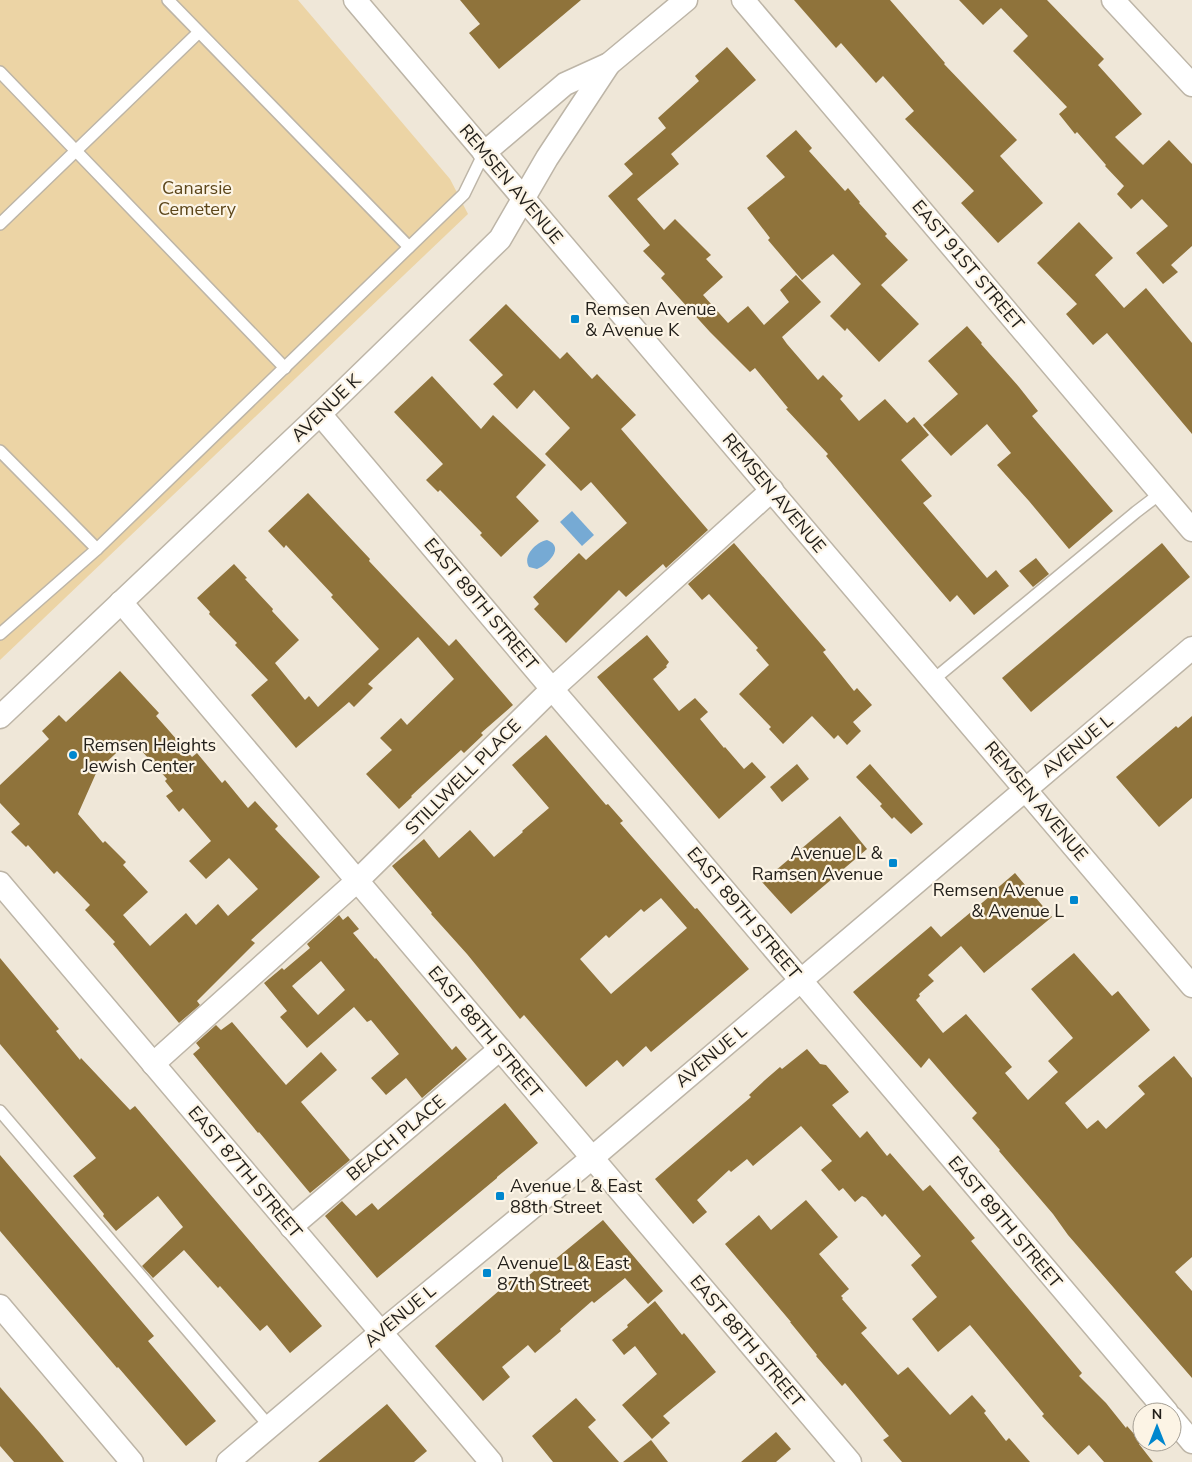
<svg xmlns="http://www.w3.org/2000/svg" width="1192" height="1462" viewBox="0 0 1192 1462" font-family="'Nunito Sans',sans-serif">
	<style>
		.green { fill: #ecd4a5 }
		.water { fill: #76aad4 }
		.building { fill: #8f733b; fill-rule: evenodd }
		.lines { fill: none; stroke-linecap: round; stroke-linejoin: round }
		.service-casing { stroke: #bdb5a7; stroke-width: 14 }
		.minor-casing { stroke: #bdb5a7; stroke-width: 25 }
		.service { stroke: #fff; stroke-width: 11 }
		.minor { stroke: #fff; stroke-width: 22 }
		.poi-dot { fill: #0087ce; stroke: #fcf4e5; stroke-width: 2 }
		.labels { text-anchor: middle; dominant-baseline: central; stroke-width: 4.5; stroke-linejoin: round; paint-order: stroke }
		.street-label { font-size: 18px; fill: #23201b; stroke: #fcf4e5 }
		.park-label { font-size: 18px; fill: #5c461a; stroke: #fcf4e5 }
		.poi-label { font-size: 18px; fill: #23201b; stroke: #fcf4e5; text-anchor: start }
	</style>
	<rect width="100%" height="100%" fill="#efe7d8"/>
	<polygon class="green" points="0,0 298,0 450,179 468,214 0,660"/>
	<g class="water">
		<polygon points="572,511 594,535 582,546 560,522"/>
		<path d="M547,540C566,547 547,565 537,569L529,567C522,556 536,542 547,540Z"/>
	</g>
	<g class="building">
		<polygon points="460,0 581,0 499,69 469,33 480,24"/>
		<polygon points="794,0 890,0 945,63 944,64 1017,140 1000,156 1043,203 998,243 961,203 974,191 905,119 914,111 883,76 876,83 841,43 836,48"/>
		<polygon points="959,0 1047,0 1104,59 1098,65 1142,114 1115,137 1143,165 1169,140 1192,164 1192,246 1171,265 1178,272 1163,284 1136,253 1168,226 1142,199 1131,209 1117,194 1124,186 1105,166 1106,165 1077,132 1075,134 1059,114 1067,107 1013,51 1028,36 1001,8 983,25"/>
		<polygon points="727,47 756,80 671,154 679,164 637,199 664,230 675,219 711,255 706,259 723,277 703,295 728,323 748,306 764,325 789,302 780,290 796,275 821,302 782,337 787,344 818,380 823,375 843,396 840,399 859,421 885,399 907,423 914,417 929,435 901,460 932,496 923,503 987,578 996,570 1009,586 974,615 957,595 950,602 826,456 828,454 786,409 788,408 755,368 750,372 710,332 661,278 665,274 643,251 650,245 608,196 633,174 624,164 666,128 658,118 699,81 695,76"/>
		<polygon points="796,130 812,148 809,151 845,191 848,188 860,202 859,203 887,234 885,236 908,260 881,285 919,324 879,362 847,328 845,331 830,316 861,284 833,254 802,280 768,240 770,238 747,208 785,177 766,156"/>
		<polygon points="1079,222 1113,258 1095,275 1124,308 1146,288 1192,343 1192,434 1107,333 1093,345 1066,314 1077,304 1037,263"/>
		<polygon points="506,304 560,359 567,352 592,379 597,374 636,415 621,429 708,530 666,568 663,564 626,597 619,590 566,643 534,609 539,604 533,597 579,553 586,560 627,523 591,482 581,491 545,454 570,428 534,390 517,409 493,384 503,375 469,340"/>
		<polygon points="967,326 982,343 981,344 1019,387 1038,411 1032,416 1113,511 1069,549 1029,501 997,465 1011,453 987,424 951,456 923,425 958,394 928,361"/>
		<polygon points="432,376 481,429 493,415 546,465 516,497 539,521 501,557 480,535 482,533 440,490 438,492 426,480 443,464 394,412"/>
		<polygon points="308,493 370,559 369,561 449,646 456,639 513,705 481,733 483,735 464,753 461,750 411,796 412,797 399,809 366,774 392,750 380,738 401,718 407,725 454,679 418,637 368,684 373,688 354,707 349,702 296,748 251,695 268,680 235,645 237,643 209,614 210,612 197,598 234,564 247,578 245,579 273,609 272,611 299,640 275,663 305,700 309,696 318,707 379,649 331,597 333,595 286,545 284,548 268,531"/>
		<polygon points="734,543 826,650 823,652 854,691 857,688 872,705 853,722 861,731 847,745 838,735 834,739 812,716 783,744 769,729 771,727 739,694 769,665 756,650 758,648 709,594 702,600 688,584"/>
		<polygon points="1162,543 1190,577 1031,712 1002,678"/>
		<polygon points="1036,558 1049,574 1033,587 1019,571"/>
		<polygon points="647,635 669,662 666,666 667,667 653,679 679,711 695,698 708,712 700,719 724,748 725,747 744,769 752,762 766,777 719,819 597,677"/>
		<path d="M120,671L159,713L156,716L192,757L197,753L222,783L225,780L248,808L255,801L278,826L275,829L320,877L251,940L255,943L197,1001L200,1005L179,1023L113,944L115,942L85,910L90,905L57,871L54,874L28,845L26,847L11,832L20,824L0,803V785L49,739L42,731L59,715L66,722ZM131,739L167,779L165,781L173,791L166,796L179,812L183,808L211,841L189,861L206,879L229,858L258,889L228,916L218,904L196,925L186,913L150,946L123,915L148,892L123,865L126,862L105,841L103,843L78,814L97,771Z"/>
		<polygon points="1192,716 1192,798 1159,827 1116,777 1176,726 1178,728"/>
		<path d="M546,735L606,805L608,804L623,821L620,823L695,909L697,908L749,969L651,1052L646,1046L623,1067L617,1060L586,1087L524,1015L520,1019L467,954L431,914L432,913L392,866L424,839L439,858L470,830L494,857L523,832L522,831L549,808L512,765ZM661,898L687,928L611,994L580,959L606,935L609,938L641,909L644,912Z"/>
		<polygon points="797,764 809,779 782,802 770,787"/>
		<polygon points="870,764 923,824 911,834 894,817 892,819 880,806 882,804 856,777"/>
		<polygon points="840,816 867,849 791,914 762,882"/>
		<polygon points="1015,873 1052,917 984,973 961,946 928,975 934,981 919,994 920,996 916,1000 943,1033 966,1014 1012,1067 1005,1073 1028,1100 1058,1072 1048,1061 1073,1038 1031,989 1074,953 1112,996 1118,991 1150,1030 1065,1103 1087,1129 1098,1120 1106,1129 1145,1094 1138,1086 1174,1056 1192,1078 1192,1257 1175,1272 1192,1291 1192,1378 1068,1235 1053,1214 999,1151 1000,1150 972,1118 977,1113 954,1087 929,1058 921,1068 853,992 931,926 941,937 995,892 994,891"/>
		<path d="M339,915L343,920L348,916L359,929L353,933L375,959L376,958L452,1050L456,1046L467,1059L422,1098L406,1078L386,1095L371,1078L399,1054L371,1020L367,1022L354,1007L307,1048L280,1017L287,1011L264,983L282,968L284,970L310,948L307,944ZM321,961L345,990L318,1015L292,986Z"/>
		<polygon points="0,958 59,1029 56,1031 80,1060 81,1058 130,1110 135,1106 322,1326 290,1353 267,1325 260,1331 220,1286 218,1288 184,1250 153,1278 142,1266 183,1227 158,1196 116,1231 103,1216 104,1214 73,1176 96,1158 0,1044"/>
		<polygon points="232,1022 286,1085 321,1052 337,1070 301,1102 350,1160 310,1193 259,1132 258,1133 193,1054 200,1048 196,1043 216,1025 221,1030"/>
		<polygon points="807,1049 820,1064 826,1065 849,1092 832,1105 860,1138 867,1131 887,1156 890,1153 923,1191 930,1185 975,1238 971,1241 1082,1373 1079,1376 1106,1403 1126,1428 1127,1426 1141,1442 1139,1444 1153,1462 1104,1462 1089,1445 1078,1455 1042,1416 1044,1414 970,1325 938,1352 912,1319 937,1297 911,1265 921,1256 885,1214 882,1217 866,1198 862,1196 855,1202 843,1188 839,1191 821,1170 832,1161 801,1126 753,1166 747,1159 731,1172 729,1170 697,1200 707,1212 693,1224 655,1179 751,1097 749,1095 765,1080 780,1067 782,1069"/>
		<polygon points="505,1103 538,1143 497,1177 497,1178 377,1278 325,1216 342,1201 356,1216 372,1203 378,1210"/>
		<polygon points="0,1155 154,1336 148,1341 216,1421 186,1446 118,1367 117,1368 0,1231"/>
		<polygon points="806,1200 838,1237 819,1254 849,1289 841,1296 843,1298 842,1299 867,1328 861,1333 898,1375 908,1367 950,1415 972,1395 986,1411 984,1413 1006,1441 1009,1438 1030,1462 902,1462 883,1440 889,1436 845,1383 842,1386 816,1356 817,1355 790,1322 791,1322 725,1244 759,1215 771,1230"/>
		<polygon points="603,1220 663,1291 648,1304 625,1278 594,1303 592,1301 560,1329 561,1331 535,1353 528,1345 502,1367 510,1377 483,1401 435,1346 515,1277 520,1283 549,1258 552,1262"/>
		<polygon points="655,1301 682,1335 684,1333 716,1372 663,1416 670,1423 652,1439 622,1405 657,1374 635,1346 624,1355 612,1340 628,1327 627,1325"/>
		<polygon points="0,1387 40,1433 64,1462 14,1462 0,1446"/>
		<polygon points="576,1398 596,1420 588,1427 619,1462 553,1462 532,1436"/>
		<polygon points="387,1404 427,1451 414,1462 318,1462"/>
		<polygon points="776,1432 791,1449 776,1462 741,1462"/>
		<polygon points="651,1440 668,1462 623,1462"/>
	</g>
	<g class="lines">
		<g class="service-casing">
			<g id="service">
				<polyline points="168,0 409,247"/>
				<polyline points="0,72 285,368"/>
				<polyline points="0,224 198,33"/>
				<polyline points="0,451 97,549"/>
				<polyline points="0,634 97,549 464,194 484,153"/>
				<polyline points="933,680 1136,512 1161,493"/>
				<polyline points="0,1111 270,1427"/>
			</g>
		</g>
		<g class="minor-casing">
			<g id="minor">
				<polyline points="355,0 1192,986"/>
				<polyline points="743,0 1192,530"/>
				<polyline points="1113,0 1192,85"/>
				<polyline points="484,153 565,84 609,64 686,0"/>
				<polyline points="320,414 552,689 658,812 1167,1412"/>
				<polyline points="121,602 850,1462"/>
				<polyline points="0,717 320,414 500,239 547,158 609,64"/>
				<polyline points="0,883 491,1462"/>
				<polyline points="153,1064 357,881 552,689 772,490"/>
				<polyline points="291,1227 500,1049"/>
				<polyline points="0,1306 132,1462"/>
				<polyline points="1172,1418 1192,1442"/>
				<polyline points="228,1462 380,1333 592,1158 1192,648"/>
			</g>
		</g>
		<use href="#service" class="service"/>
		<use href="#minor" class="minor"/>
	</g>
	<g class="poi-dot">
		<rect x="570" y="314" width="10" height="10" rx="2.5"/>
		<circle cx="73" cy="755" r="5"/>
		<rect x="888" y="858" width="10" height="10" rx="2.5"/>
		<rect x="1069" y="895" width="10" height="10" rx="2.5"/>
		<rect x="495" y="1191" width="10" height="10" rx="2.5"/>
		<rect x="482" y="1268" width="10" height="10" rx="2.5"/>
	</g>
	<g class="labels">
		<g class="street-label">
			<text transform="translate(511 184) rotate(50)">REMSEN AVENUE</text>
			<text transform="translate(968 265) rotate(50)">EAST 91ST STREET</text>
			<text transform="translate(326 408) rotate(-44)">AVENUE K</text>
			<text transform="translate(774 493) rotate(50)">REMSEN AVENUE</text>
			<text transform="translate(481 604) rotate(50)">EAST 89TH STREET</text>
			<text transform="translate(1077 746) rotate(-40)">AVENUE L</text>
			<text transform="translate(463 777) rotate(-45)">STILLWELL PLACE</text>
			<text transform="translate(1036 801) rotate(50)">REMSEN AVENUE</text>
			<text transform="translate(744 913) rotate(50)">EAST 89TH STREET</text>
			<text transform="translate(485 1032) rotate(50)">EAST 88TH STREET</text>
			<text transform="translate(711 1056) rotate(-40)">AVENUE L</text>
			<text transform="translate(396 1138) rotate(-40)">BEACH PLACE</text>
			<text transform="translate(245 1172) rotate(50)">EAST 87TH STREET</text>
			<text transform="translate(1005 1222) rotate(50)">EAST 89TH STREET</text>
			<text transform="translate(400 1316) rotate(-40)">AVENUE L</text>
			<text transform="translate(747 1341) rotate(50)">EAST 88TH STREET</text>
		</g>
		<g class="park-label">
			<text x="197" y="188">Canarsie<tspan x="197" dy="21">Cemetery</tspan></text>
		</g>
		<g class="poi-label">
			<text x="585" y="309">Remsen Avenue<tspan x="585" dy="21">&amp; Avenue K</tspan></text>
			<text x="83" y="745">Remsen Heights<tspan x="83" dy="21">Jewish Center</tspan></text>
			<text x="883" y="853" text-anchor="end">Avenue L &amp;<tspan x="883" dy="21">Ramsen Avenue</tspan></text>
			<text x="1064" y="890" text-anchor="end">Remsen Avenue<tspan x="1064" dy="21">&amp; Avenue L</tspan></text>
			<text x="510" y="1186">Avenue L &amp; East<tspan x="510" dy="21">88th Street</tspan></text>
			<text x="497" y="1263">Avenue L &amp; East<tspan x="497" dy="21">87th Street</tspan></text>
		</g>
	</g>
	<g transform="translate(1157 1427)"><circle r="24" fill="#fcf4e5" stroke="#a59f94"/>
	<path d="M0-4L9 19L0 12L-9 19Z" fill="#0087ce"/>
	<text y="-8" font-size="14" font-weight="bold" text-anchor="middle" fill="#23201b">N</text>
	</g>
</svg>
